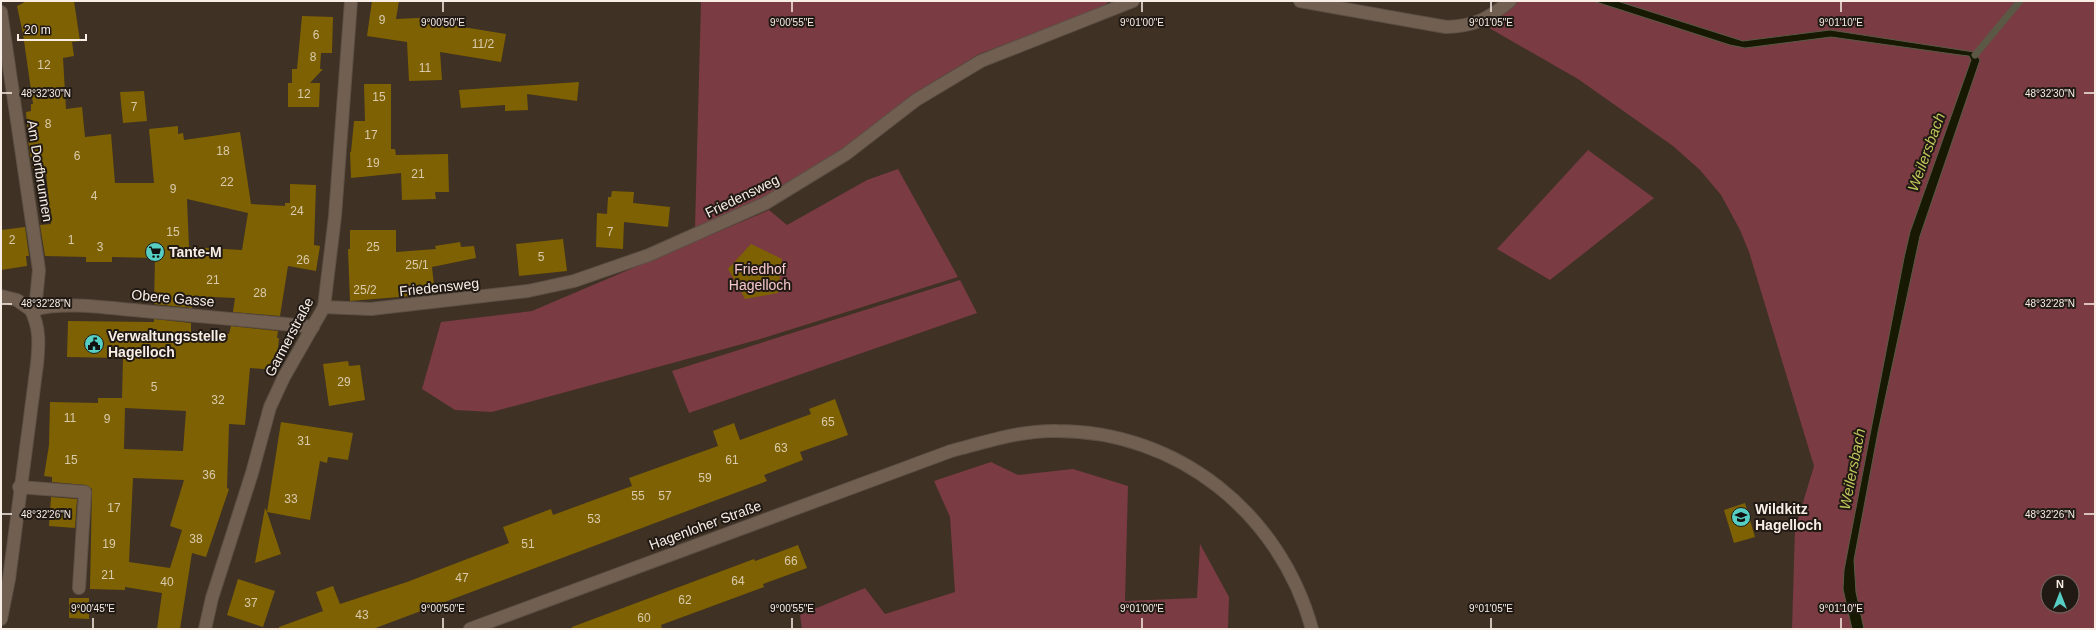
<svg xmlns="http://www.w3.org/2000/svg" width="2096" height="630" viewBox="0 0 2096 630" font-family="Arial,sans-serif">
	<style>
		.green { fill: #7a3b43; fill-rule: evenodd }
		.water { fill: #181902; stroke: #5b5946 }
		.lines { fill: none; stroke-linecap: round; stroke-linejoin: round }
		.stream { stroke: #5b5946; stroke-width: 7 }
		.building { fill: #7e6102; fill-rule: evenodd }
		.lane-casing { stroke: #5d5045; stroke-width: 14 }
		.street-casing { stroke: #5d5045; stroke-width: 14 }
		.secondary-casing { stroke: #5d5045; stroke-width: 14 }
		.lane { stroke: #716052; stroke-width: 12 }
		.street { stroke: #716052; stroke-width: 12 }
		.secondary { stroke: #716052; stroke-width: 12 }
		.ticks { fill: none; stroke: #f8eee6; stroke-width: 1.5 }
		.labels { text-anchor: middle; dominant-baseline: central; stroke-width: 4; stroke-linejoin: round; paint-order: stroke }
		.number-label { font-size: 12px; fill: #dacbad }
		.street-label { font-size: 14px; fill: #f8eee6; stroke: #211a14 }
		.poi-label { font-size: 14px; font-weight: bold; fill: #f8eee6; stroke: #211a14; text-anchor: start }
		.park-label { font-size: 14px; fill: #f7c8cc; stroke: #211a14 }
		.water-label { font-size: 15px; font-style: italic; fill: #c0c75a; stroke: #211a14 }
		.ticks-label { font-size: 10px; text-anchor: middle; fill: #f8eee6; stroke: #211a14; stroke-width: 4; stroke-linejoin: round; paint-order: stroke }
	</style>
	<rect width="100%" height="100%" fill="#3f3124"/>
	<g class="green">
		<polygon points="701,1 1109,1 1102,8 979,54 913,94 843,150 763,199 695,227"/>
		<path d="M1514,1H2095V629H1792L1795,529L1814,466L1749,252L1740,230L1721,195L1700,170L1673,146L1578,79L1484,25ZM2048,582H2072V606H2048Z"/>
		<polygon points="1588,150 1654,198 1550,280 1497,249"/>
		<polygon points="898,169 958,277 757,340 492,412 455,410 422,389 441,322 532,311 769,210 787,225 867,180"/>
		<polygon points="960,280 977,313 689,413 672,371"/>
		<polygon points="991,462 1018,475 1073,469 1128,486 1125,601 1197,598 1200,544 1229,597 1228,629 802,629 800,615 865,588 885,614 955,592 950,517 934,481"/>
	</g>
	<polygon class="water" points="1593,1 1617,1 1743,41 1830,30 1974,52 1980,60 1920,236 1878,432 1854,560 1856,592 1864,629 1852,629 1843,589 1844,570 1904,258 1910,232 1971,60 1969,56 1960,55 1831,37 1745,48 1730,45"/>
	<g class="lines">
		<polyline class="stream" points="1975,55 2020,1"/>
	</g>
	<g class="building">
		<path d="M27,1H74L80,41L72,42L74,56L63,58L66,109L82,107L85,137L111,134L115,183H154L149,129L178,126V134L183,133L184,140L240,132L251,204L285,206V203H290V184L316,185L314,245L320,246L316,271L288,266L280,316L233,312L235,298L192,296V308L154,304L155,258L112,257V262H86V257L45,256L40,225L51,224L46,172L34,174L29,148L26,112L31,111V104H33L23,34L17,6ZM187,199L248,213L242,250L189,247Z"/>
		<polygon points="372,1 399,1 396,19 438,17 438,23 506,34 501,62 440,52 442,80 409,81 407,42 367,36"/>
		<polygon points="302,16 333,17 332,53 321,53 320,69 323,69 310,83 320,83 319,107 288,107 288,83 292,83 292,69 297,69"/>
		<polygon points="579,82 577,101 527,94 528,110 505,111 505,105 461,108 459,90"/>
		<polygon points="364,84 391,84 391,149 395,149 396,155 448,154 449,192 435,192 436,199 402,200 401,173 351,178 350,152 351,152 354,121 365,121"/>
		<polygon points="144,91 147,121 123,123 120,92"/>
		<polygon points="612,191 634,192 633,203 670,207 668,227 624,222 623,249 596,247 597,213 607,214 608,197 611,197"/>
		<polygon points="25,227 29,256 26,256 27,266 1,270 1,230"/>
		<polygon points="350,230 396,230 396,252 436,249 435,246 460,242 461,247 474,246 476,258 432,267 435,294 350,301 348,249 350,249"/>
		<polygon points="563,239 567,271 519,276 516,244"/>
		<polygon points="751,244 782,259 778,293 745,299 728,269"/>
		<path d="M154,319L191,323V332L229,334L231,326L278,331L277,338H279L276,370L250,368L245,425L229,424L227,488L229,489L206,557L192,553L180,629H157L162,593L125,587V590L90,589L92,489L86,485L52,482V477L44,476L49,445L50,402L98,403V398H122L123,358L67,357L68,321L154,322ZM125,408L186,411L183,451L124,449ZM133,478L184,480L170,526L182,530L170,568L129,562Z"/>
		<polygon points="348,361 349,366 360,365 365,400 329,406 323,364"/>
		<polygon points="835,399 848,435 800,452 803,460 764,475 767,481 373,629 279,629 279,627 323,611 316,592 333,586 340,604 407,582 509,543 503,527 551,509 553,515 632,486 629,478 718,446 713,431 734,423 740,440 811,414 809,409"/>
		<polygon points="281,422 353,433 348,460 328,457 327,463 320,461 310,520 267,512 281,554 255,563 265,508 267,512"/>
		<polygon points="51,497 77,499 75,528 49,526"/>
		<polygon points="1745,503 1755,537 1734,543 1724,510"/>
		<polygon points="798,545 807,568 763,584 764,587 661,625 662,629 572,629 572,627 754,559 755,561"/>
		<polygon points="238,579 275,591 263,627 227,615"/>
		<polygon points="69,598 89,598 89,619 69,618"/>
	</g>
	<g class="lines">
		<g class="lane-casing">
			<polyline id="lane" points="19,487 85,492 79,588"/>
		</g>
		<g class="street-casing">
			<g id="street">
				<path d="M1300,1L1446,27C1475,26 1488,19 1510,1"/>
				<polyline points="1,12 39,270 36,300 31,310"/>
				<polyline points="1,296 17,300 31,310"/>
				<polyline points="324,307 371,309 528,291 574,281 649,255 766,203 846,154 916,100 981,61 1133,1"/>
				<path d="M31,310C68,301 105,308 143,311C200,316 256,321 313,327"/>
				<polyline points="205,629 212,598 252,473 270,407 284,377 324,307 335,216 351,1"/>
			</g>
		</g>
		<g class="secondary-casing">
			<g id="secondary">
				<path d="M1,619L9,579L37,364C39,344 40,328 31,310"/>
				<path d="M470,629L951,451C986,442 1021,430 1057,431C1178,431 1280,513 1312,629"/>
			</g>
		</g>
		<use href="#lane" class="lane"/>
		<use href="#street" class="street"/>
		<use href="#secondary" class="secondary"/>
	</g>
	<path class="ticks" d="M443,2V12M792,2V12M1142,2V12M1491,2V12M1841,2V12M2,93H12M2084,93H2094M2,304H12M2084,304H2094M2,514H12M2084,514H2094M93,618V628M443,618V628M792,618V628M1142,618V628M1491,618V628M1841,618V628"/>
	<defs>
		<g id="supermarket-disc" transform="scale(1)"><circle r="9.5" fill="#56cec3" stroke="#211a14"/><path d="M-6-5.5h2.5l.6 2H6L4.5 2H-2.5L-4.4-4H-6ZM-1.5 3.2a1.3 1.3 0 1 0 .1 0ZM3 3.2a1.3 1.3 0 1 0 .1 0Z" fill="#111"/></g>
		<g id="civic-disc" transform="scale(1)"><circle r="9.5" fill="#56cec3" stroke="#211a14"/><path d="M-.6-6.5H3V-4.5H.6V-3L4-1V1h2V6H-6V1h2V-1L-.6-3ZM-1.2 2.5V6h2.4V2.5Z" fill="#111"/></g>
		<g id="school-disc" transform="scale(1)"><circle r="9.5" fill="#56cec3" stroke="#211a14"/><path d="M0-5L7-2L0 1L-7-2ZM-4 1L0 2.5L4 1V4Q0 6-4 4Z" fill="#111"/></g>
	</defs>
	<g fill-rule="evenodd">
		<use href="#supermarket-disc" x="155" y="252"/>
		<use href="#civic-disc" x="94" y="344"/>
		<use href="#school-disc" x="1741" y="517"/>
	</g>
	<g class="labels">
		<g class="number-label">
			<text x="382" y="20">9</text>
			<text x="316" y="35">6</text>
			<text x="483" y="44">11/2</text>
			<text x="313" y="57">8</text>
			<text x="44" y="65">12</text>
			<text x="425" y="68">11</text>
			<text x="304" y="94">12</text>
			<text x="379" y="97">15</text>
			<text x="134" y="107">7</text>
			<text x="48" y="124">8</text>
			<text x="371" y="135">17</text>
			<text x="223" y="151">18</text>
			<text x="77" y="156">6</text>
			<text x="373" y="163">19</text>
			<text x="418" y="174">21</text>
			<text x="227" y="182">22</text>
			<text x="173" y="189">9</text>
			<text x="94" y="196">4</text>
			<text x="297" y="211">24</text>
			<text x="173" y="232">15</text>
			<text x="610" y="232">7</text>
			<text x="12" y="240">2</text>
			<text x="71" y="240">1</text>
			<text x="100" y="247">3</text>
			<text x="373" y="247">25</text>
			<text x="541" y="257">5</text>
			<text x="303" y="260">26</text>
			<text x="417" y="265">25/1</text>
			<text x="213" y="280">21</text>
			<text x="365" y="290">25/2</text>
			<text x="260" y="293">28</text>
			<text x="344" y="382">29</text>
			<text x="154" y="387">5</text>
			<text x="218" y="400">32</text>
			<text x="70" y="418">11</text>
			<text x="107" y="419">9</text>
			<text x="828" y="422">65</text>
			<text x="304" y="441">31</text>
			<text x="781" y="448">63</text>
			<text x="71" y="460">15</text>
			<text x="732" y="460">61</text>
			<text x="209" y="475">36</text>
			<text x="705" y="478">59</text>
			<text x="638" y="496">55</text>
			<text x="665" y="496">57</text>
			<text x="291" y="499">33</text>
			<text x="114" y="508">17</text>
			<text x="594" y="519">53</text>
			<text x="196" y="539">38</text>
			<text x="109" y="544">19</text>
			<text x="528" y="544">51</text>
			<text x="791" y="561">66</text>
			<text x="108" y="575">21</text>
			<text x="462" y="578">47</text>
			<text x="738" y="581">64</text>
			<text x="167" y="582">40</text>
			<text x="685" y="600">62</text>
			<text x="251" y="603">37</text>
			<text x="362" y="615">43</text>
			<text x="644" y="618">60</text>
		</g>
		<g class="street-label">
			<text transform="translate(40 171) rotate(81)">Am Dorfbrunnen</text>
			<text transform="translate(742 196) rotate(-26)">Friedensweg</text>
			<text transform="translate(439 287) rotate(-6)">Friedensweg</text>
			<text transform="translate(173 298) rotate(5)">Obere Gasse</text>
			<text transform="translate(289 337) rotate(-62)">Garmerstraße</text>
			<text transform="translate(705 525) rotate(-20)">Hagenloher Straße</text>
		</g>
		<g class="poi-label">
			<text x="169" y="252">Tante-M</text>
			<text x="108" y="336">Verwaltungsstelle<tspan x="108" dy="16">Hagelloch</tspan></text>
			<text x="1755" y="509">Wildkitz<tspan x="1755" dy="16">Hagelloch</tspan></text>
		</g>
		<g class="park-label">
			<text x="760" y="269">Friedhof<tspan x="760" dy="16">Hagelloch</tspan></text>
		</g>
		<g class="water-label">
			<text transform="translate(1926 152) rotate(-70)">Weilersbach</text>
			<text transform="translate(1852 469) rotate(-79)">Weilersbach</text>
		</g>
	</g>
	<g class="ticks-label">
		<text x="443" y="26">9°00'50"E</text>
		<text x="792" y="26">9°00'55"E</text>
		<text x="1142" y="26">9°01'00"E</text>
		<text x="1491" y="26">9°01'05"E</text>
		<text x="1841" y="26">9°01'10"E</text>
		<text x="46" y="97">48°32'30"N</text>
		<text x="2050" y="97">48°32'30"N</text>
		<text x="46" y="307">48°32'28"N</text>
		<text x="2050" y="307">48°32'28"N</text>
		<text x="46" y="518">48°32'26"N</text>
		<text x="2050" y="518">48°32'26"N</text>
		<text x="93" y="612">9°00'45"E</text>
		<text x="443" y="612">9°00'50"E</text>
		<text x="792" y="612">9°00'55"E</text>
		<text x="1142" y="612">9°01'00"E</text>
		<text x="1491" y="612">9°01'05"E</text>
		<text x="1841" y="612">9°01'10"E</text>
	</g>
	<rect width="2096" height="630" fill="none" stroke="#f8eee6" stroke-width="4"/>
	<g transform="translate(2060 594)"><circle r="19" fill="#211a14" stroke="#776f68"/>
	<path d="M0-3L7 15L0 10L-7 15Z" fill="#56cec3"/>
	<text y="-6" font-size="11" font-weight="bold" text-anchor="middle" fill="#f8eee6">N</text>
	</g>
	<path d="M18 34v6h68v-6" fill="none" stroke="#f8eee6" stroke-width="2"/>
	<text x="24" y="34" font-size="12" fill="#f8eee6" stroke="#211a14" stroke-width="3" paint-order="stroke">20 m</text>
</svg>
